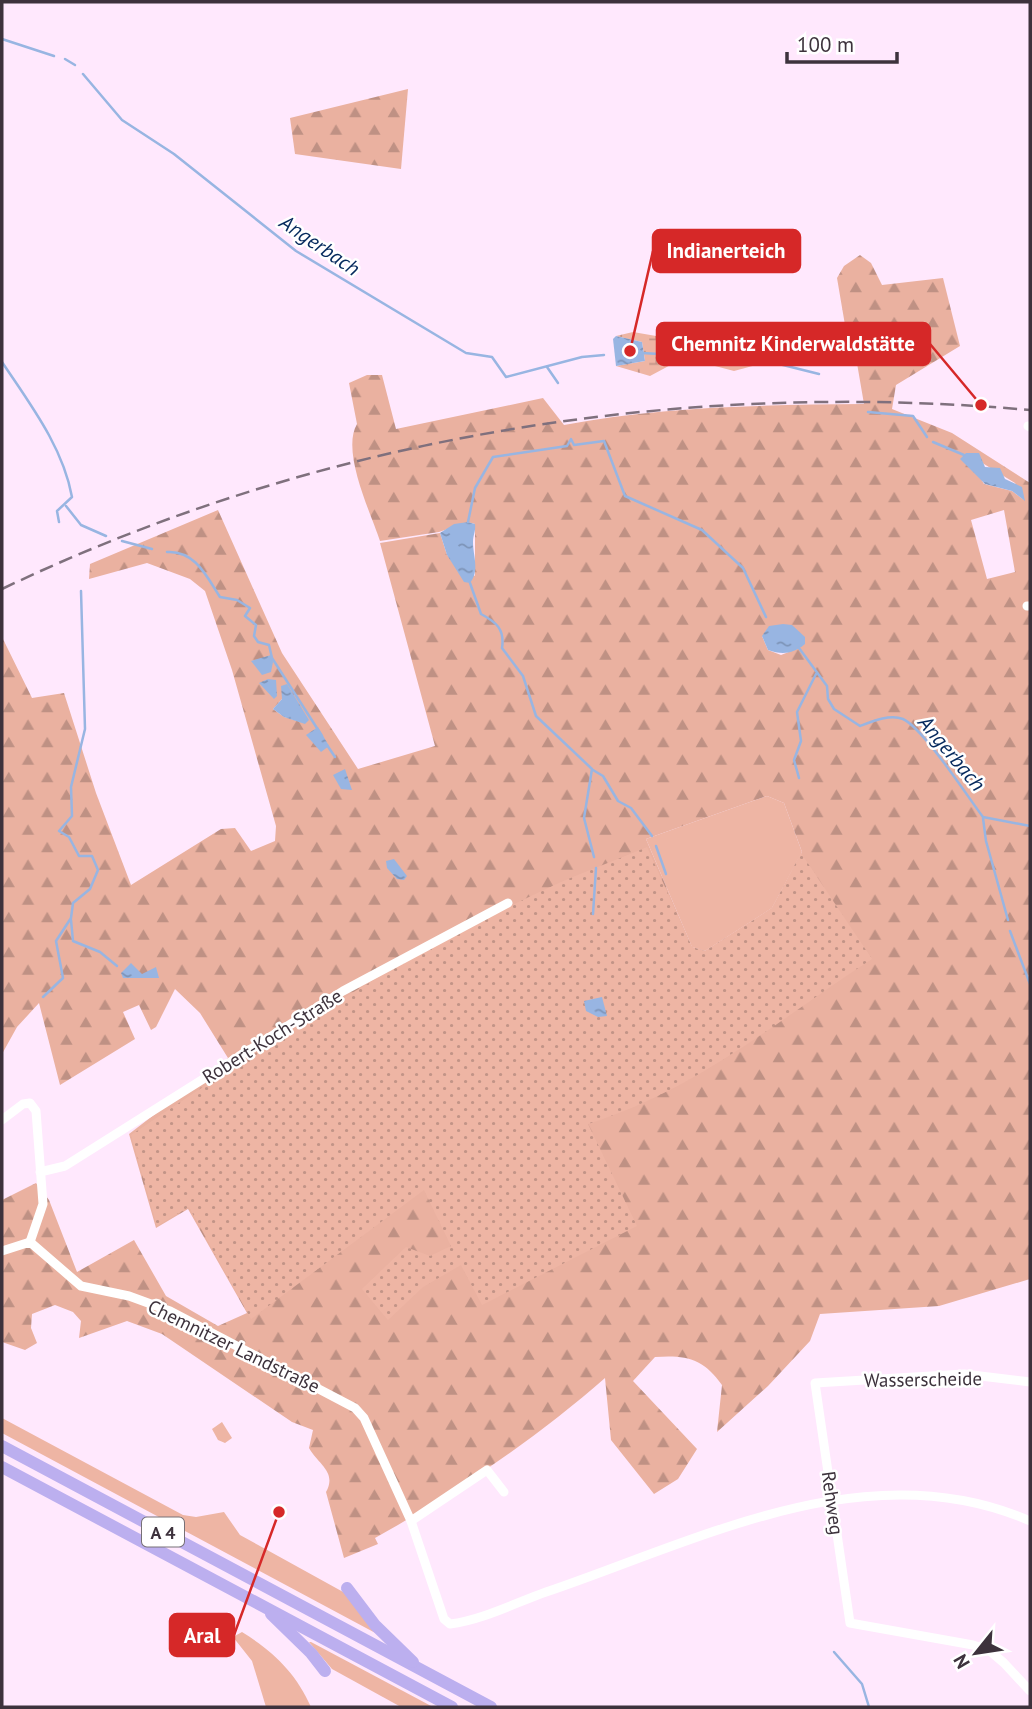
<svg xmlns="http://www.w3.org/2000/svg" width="1032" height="1709" viewBox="0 0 1032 1709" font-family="'PT Sans',sans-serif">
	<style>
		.green { fill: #eeb5a4 }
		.forest { fill: url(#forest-firs); fill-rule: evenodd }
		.wetland { fill: url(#wetland-marsh) }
		.garden { fill: url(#garden-dots) }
		.water { fill: url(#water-ripples) }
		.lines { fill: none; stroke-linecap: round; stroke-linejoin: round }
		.stream { stroke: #98b5e2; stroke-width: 2.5 }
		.minor { stroke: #fff; stroke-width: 9 }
		.highway { stroke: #bcafef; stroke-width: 12 }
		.rail { stroke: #7f707d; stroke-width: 2.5; stroke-dasharray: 14 7; stroke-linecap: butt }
		.labels { text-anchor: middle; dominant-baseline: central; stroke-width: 5; stroke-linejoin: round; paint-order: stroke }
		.shield { fill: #fff; stroke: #777076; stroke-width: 2 }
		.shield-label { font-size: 18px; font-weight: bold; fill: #3d323c }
		.street-label { font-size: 19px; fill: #3d323c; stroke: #fff }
		.water-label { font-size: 21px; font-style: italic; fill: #05295d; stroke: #fff }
		.leader { fill: none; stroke: #d62828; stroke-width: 2.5 }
		.callout-dot { fill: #d62828; stroke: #fff; stroke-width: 2.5 }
		.callout { fill: #d62828; stroke: #d62828; stroke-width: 2.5 }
		.callout-label { font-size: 21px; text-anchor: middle; font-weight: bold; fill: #fff }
	</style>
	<defs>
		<pattern id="forest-firs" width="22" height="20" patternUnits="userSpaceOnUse" patternTransform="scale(1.75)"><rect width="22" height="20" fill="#eab1a0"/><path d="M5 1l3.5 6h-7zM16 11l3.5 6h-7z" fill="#bf9184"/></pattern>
		<pattern id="wetland-marsh" width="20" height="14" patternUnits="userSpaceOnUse" patternTransform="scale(1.75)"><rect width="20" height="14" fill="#eeb5a4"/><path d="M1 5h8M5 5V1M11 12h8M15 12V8" fill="none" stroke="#c29487"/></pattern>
		<pattern id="garden-dots" width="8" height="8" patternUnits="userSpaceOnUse" patternTransform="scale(1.75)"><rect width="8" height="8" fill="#eeb5a4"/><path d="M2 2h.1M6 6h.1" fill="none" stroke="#c29487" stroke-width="1.8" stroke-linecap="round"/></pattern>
		<pattern id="water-ripples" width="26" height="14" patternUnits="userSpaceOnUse" patternTransform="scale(1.75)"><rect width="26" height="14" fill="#98b5e2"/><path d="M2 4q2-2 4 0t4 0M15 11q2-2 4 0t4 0" fill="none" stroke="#7d94b8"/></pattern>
	</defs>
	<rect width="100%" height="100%" fill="#ffe8fd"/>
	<g class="green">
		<polygon points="767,796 784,803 802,852 772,908 705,951 692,947 646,839"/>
		<polygon points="2,1418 183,1515 196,1517 224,1512 240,1535 345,1593 381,1636 2,1433"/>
		<polygon points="222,1422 232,1438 225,1443 218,1440 212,1429"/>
		<path d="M242,1632C274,1652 296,1673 311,1707H266L252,1661L233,1637Z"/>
		<polygon points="309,1642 311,1642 433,1707 401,1707 332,1669"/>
	</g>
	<g class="forest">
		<polygon points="408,89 401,169 295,154 290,118"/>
		<path d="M860,255L871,263L882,285L943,278L960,346L896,385L892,409L952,433L1030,483V1279L939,1306L820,1314L810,1341L768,1386L717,1432L722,1385C703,1358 686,1355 655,1357L633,1381L697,1449L678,1479L654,1494L611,1440L605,1378C538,1437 453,1495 375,1538L378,1544L344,1558L326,1492C337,1472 319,1465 309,1448L313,1430L292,1422L162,1334L127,1321L79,1338L81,1321L73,1312L55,1305L32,1314L31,1328L37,1343L25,1350L2,1342V1200L36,1183L49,1200L77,1272L134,1240L166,1296L218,1326L247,1313L188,1209L156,1228L129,1134L228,1058L200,1013L175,989L156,1027L151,1030L139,1005L123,1012L135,1039L60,1085L39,1003L17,1027L2,1054V637L32,698L64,693L96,793L131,885L221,829L235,828L251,851L275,841L276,826L232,670L205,591L190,579L147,563L89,579L90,564L218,510L282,653L358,769L435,746L380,543L440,533L447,555L475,576V524L468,522L439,532L380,541C370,511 341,451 357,424L349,383L367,375H382L396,429L543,398L564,425C662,406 764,405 864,404L853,340L845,325L837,278L844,266ZM966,453L1015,483L1024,500L1012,491L984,484ZM1004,510L1015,572L987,579L971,520ZM762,636L799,648L781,655L768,650ZM282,699L305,723L284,717L273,709ZM767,796L784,803L802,852L772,908L705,951L692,947L646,839Z"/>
	</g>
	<polygon class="wetland" points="633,332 760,354 760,364 734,371 696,361 678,361 650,376 616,366 645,361 642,342 616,336"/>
	<path class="garden" d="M647,847L692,947L705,951L772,908L801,853L872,959C778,1020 697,1090 588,1124L637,1226L482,1305L461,1265L423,1287L388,1320L362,1289L406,1247L430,1256L451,1246L424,1190L251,1319L189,1207L157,1226L131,1135C265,1045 401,957 548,888C580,873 614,861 647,847Z"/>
	<g class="water">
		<polygon points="616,336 642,342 645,361 616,366 613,339"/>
		<polygon points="966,453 979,453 985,467 1000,468 1005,479 1022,487 1025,501 1012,491 985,484 960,459"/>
		<path d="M468,522L475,524C476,531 473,535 473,542C473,556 480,571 470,583L464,582L447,555L440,533L454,524Z"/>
		<path d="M783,624L792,625L805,637V644C793,654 782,655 768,650L762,636L769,626Z"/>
		<polygon points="271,655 273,662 271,672 262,675 251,661"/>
		<polygon points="268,679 276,680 277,696 274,699 259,683"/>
		<polygon points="287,684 309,720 305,724 284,717 273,709 282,699 281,686"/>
		<polygon points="318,727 329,746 321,752 306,735"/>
		<polygon points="345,769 352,790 341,789 333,775"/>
		<polygon points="394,859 407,876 404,880 397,879 387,868 386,861"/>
		<polygon points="131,963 142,974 156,967 159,978 123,978 121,973"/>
		<polygon points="602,997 607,1016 598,1017 586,1011 584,1001"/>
	</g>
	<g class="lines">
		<g class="stream">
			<polyline points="2,39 54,56"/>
			<polyline points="65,59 75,65"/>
			<polyline points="83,74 122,120 174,154 296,251 466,353 492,357 506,377 582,357 604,355"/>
			<polyline points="642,353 763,360 819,374"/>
			<path d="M2,362C30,404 63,447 72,497L57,511L59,522"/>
			<polyline points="547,367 558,383"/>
			<polyline points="868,412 913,416 927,437"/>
			<polyline points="933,442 964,455"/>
			<polyline points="66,506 81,525 106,536"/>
			<polyline points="468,522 475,488 493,457 567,446 571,439 574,445 604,441 625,496 702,530 743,568 766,617"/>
			<polyline points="122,541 152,549"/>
			<path d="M167,552C195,550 207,577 220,597L237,600L250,608L245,616L256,625L254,636L258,642L269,645L272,658L322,736"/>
			<path d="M470,583L481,614C496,622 505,629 502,648L523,676L536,716L592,769L584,818L594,857"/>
			<path d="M799,648L827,686L828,699L834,709L860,726C873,721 890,714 903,719C924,729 967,796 983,817L1030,826"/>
			<polyline points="327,745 335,757"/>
			<polyline points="593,770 603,776 618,801 631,808 652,836"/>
			<polyline points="799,778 794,760 801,741 797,712 816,674"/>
			<polyline points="983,818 986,841 1008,920"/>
			<polyline points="656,846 666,874"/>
			<polyline points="593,914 596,868"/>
			<polyline points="71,920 73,941 100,952 117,966"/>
			<polyline points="1010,931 1030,984"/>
			<polyline points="43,997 63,978 56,941 71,918 73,903 90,889 98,870 92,856 79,856 69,837 59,831 72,816 71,787 85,729 81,591"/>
			<polyline points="834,1652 862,1684 869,1707"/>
		</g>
		<g class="minor">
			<polyline points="1028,426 1030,427"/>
			<polyline points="1027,606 1030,606"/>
			<polyline points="2,1120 23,1104 30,1103 36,1111 43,1204 30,1242"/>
			<polyline points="40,1172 65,1166 343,991 508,903"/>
			<path d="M2,1251L30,1242L81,1286L129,1296L170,1311L355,1408L364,1418L411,1521L444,1619L450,1624C482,1620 515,1603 546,1592C699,1540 869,1450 1030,1521"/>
			<polyline points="1030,1382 964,1374 815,1383 850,1623 973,1645 990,1651 1004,1663 1030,1691"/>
			<polyline points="411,1521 487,1470 504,1492"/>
		</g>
		<g class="highway">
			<polyline points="2,1446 491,1707"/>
			<polyline points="2,1467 452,1707"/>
			<polyline points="347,1588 375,1625 413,1662"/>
			<polyline points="271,1614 311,1653 325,1671"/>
		</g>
		<path class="rail" d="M2,589C321,436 678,379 1030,410"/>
	</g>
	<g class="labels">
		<rect class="shield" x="142" y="1517.5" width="42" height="29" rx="5"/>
		<g class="shield-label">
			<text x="163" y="1532">A 4</text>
		</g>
		<g class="street-label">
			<text transform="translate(272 1036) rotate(-32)">Robert-Koch-Straße</text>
			<text transform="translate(234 1346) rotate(26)">Chemnitzer Landstraße</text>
			<text transform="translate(923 1379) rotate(-1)">Wasserscheide</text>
			<text transform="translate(833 1503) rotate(82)">Rehweg</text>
		</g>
		<g class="water-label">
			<text transform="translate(320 245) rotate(34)">Angerbach</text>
			<text transform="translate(952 753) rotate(50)">Angerbach</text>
		</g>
	</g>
	<path class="leader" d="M630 351L653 251M981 405L930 344M279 1512L234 1635"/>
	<g class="callout-dot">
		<circle cx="630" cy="351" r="7"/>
		<circle cx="981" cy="405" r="7"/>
		<circle cx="279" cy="1512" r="7"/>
	</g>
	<g class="callout">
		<rect x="653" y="230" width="147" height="42" rx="7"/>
		<rect x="657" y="323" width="273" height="42" rx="7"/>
		<rect x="170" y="1614" width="64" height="42" rx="7"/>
	</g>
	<g class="callout-label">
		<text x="726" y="258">Indianerteich</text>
		<text x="793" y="351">Chemnitz Kinderwaldstätte</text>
		<text x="202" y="1643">Aral</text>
	</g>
	<rect width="1032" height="1709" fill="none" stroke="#3d323c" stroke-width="7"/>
	<g transform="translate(976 1653) rotate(240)" stroke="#ffffff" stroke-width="5" paint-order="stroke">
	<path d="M0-5L12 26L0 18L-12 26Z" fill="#3d323c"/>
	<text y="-10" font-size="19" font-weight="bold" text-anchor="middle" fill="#3d323c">N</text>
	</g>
	<path d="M787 52v10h110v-10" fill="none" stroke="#3d323c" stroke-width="3.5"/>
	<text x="797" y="52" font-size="21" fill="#3d323c" stroke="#ffffff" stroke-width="5" paint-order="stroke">100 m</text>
</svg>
